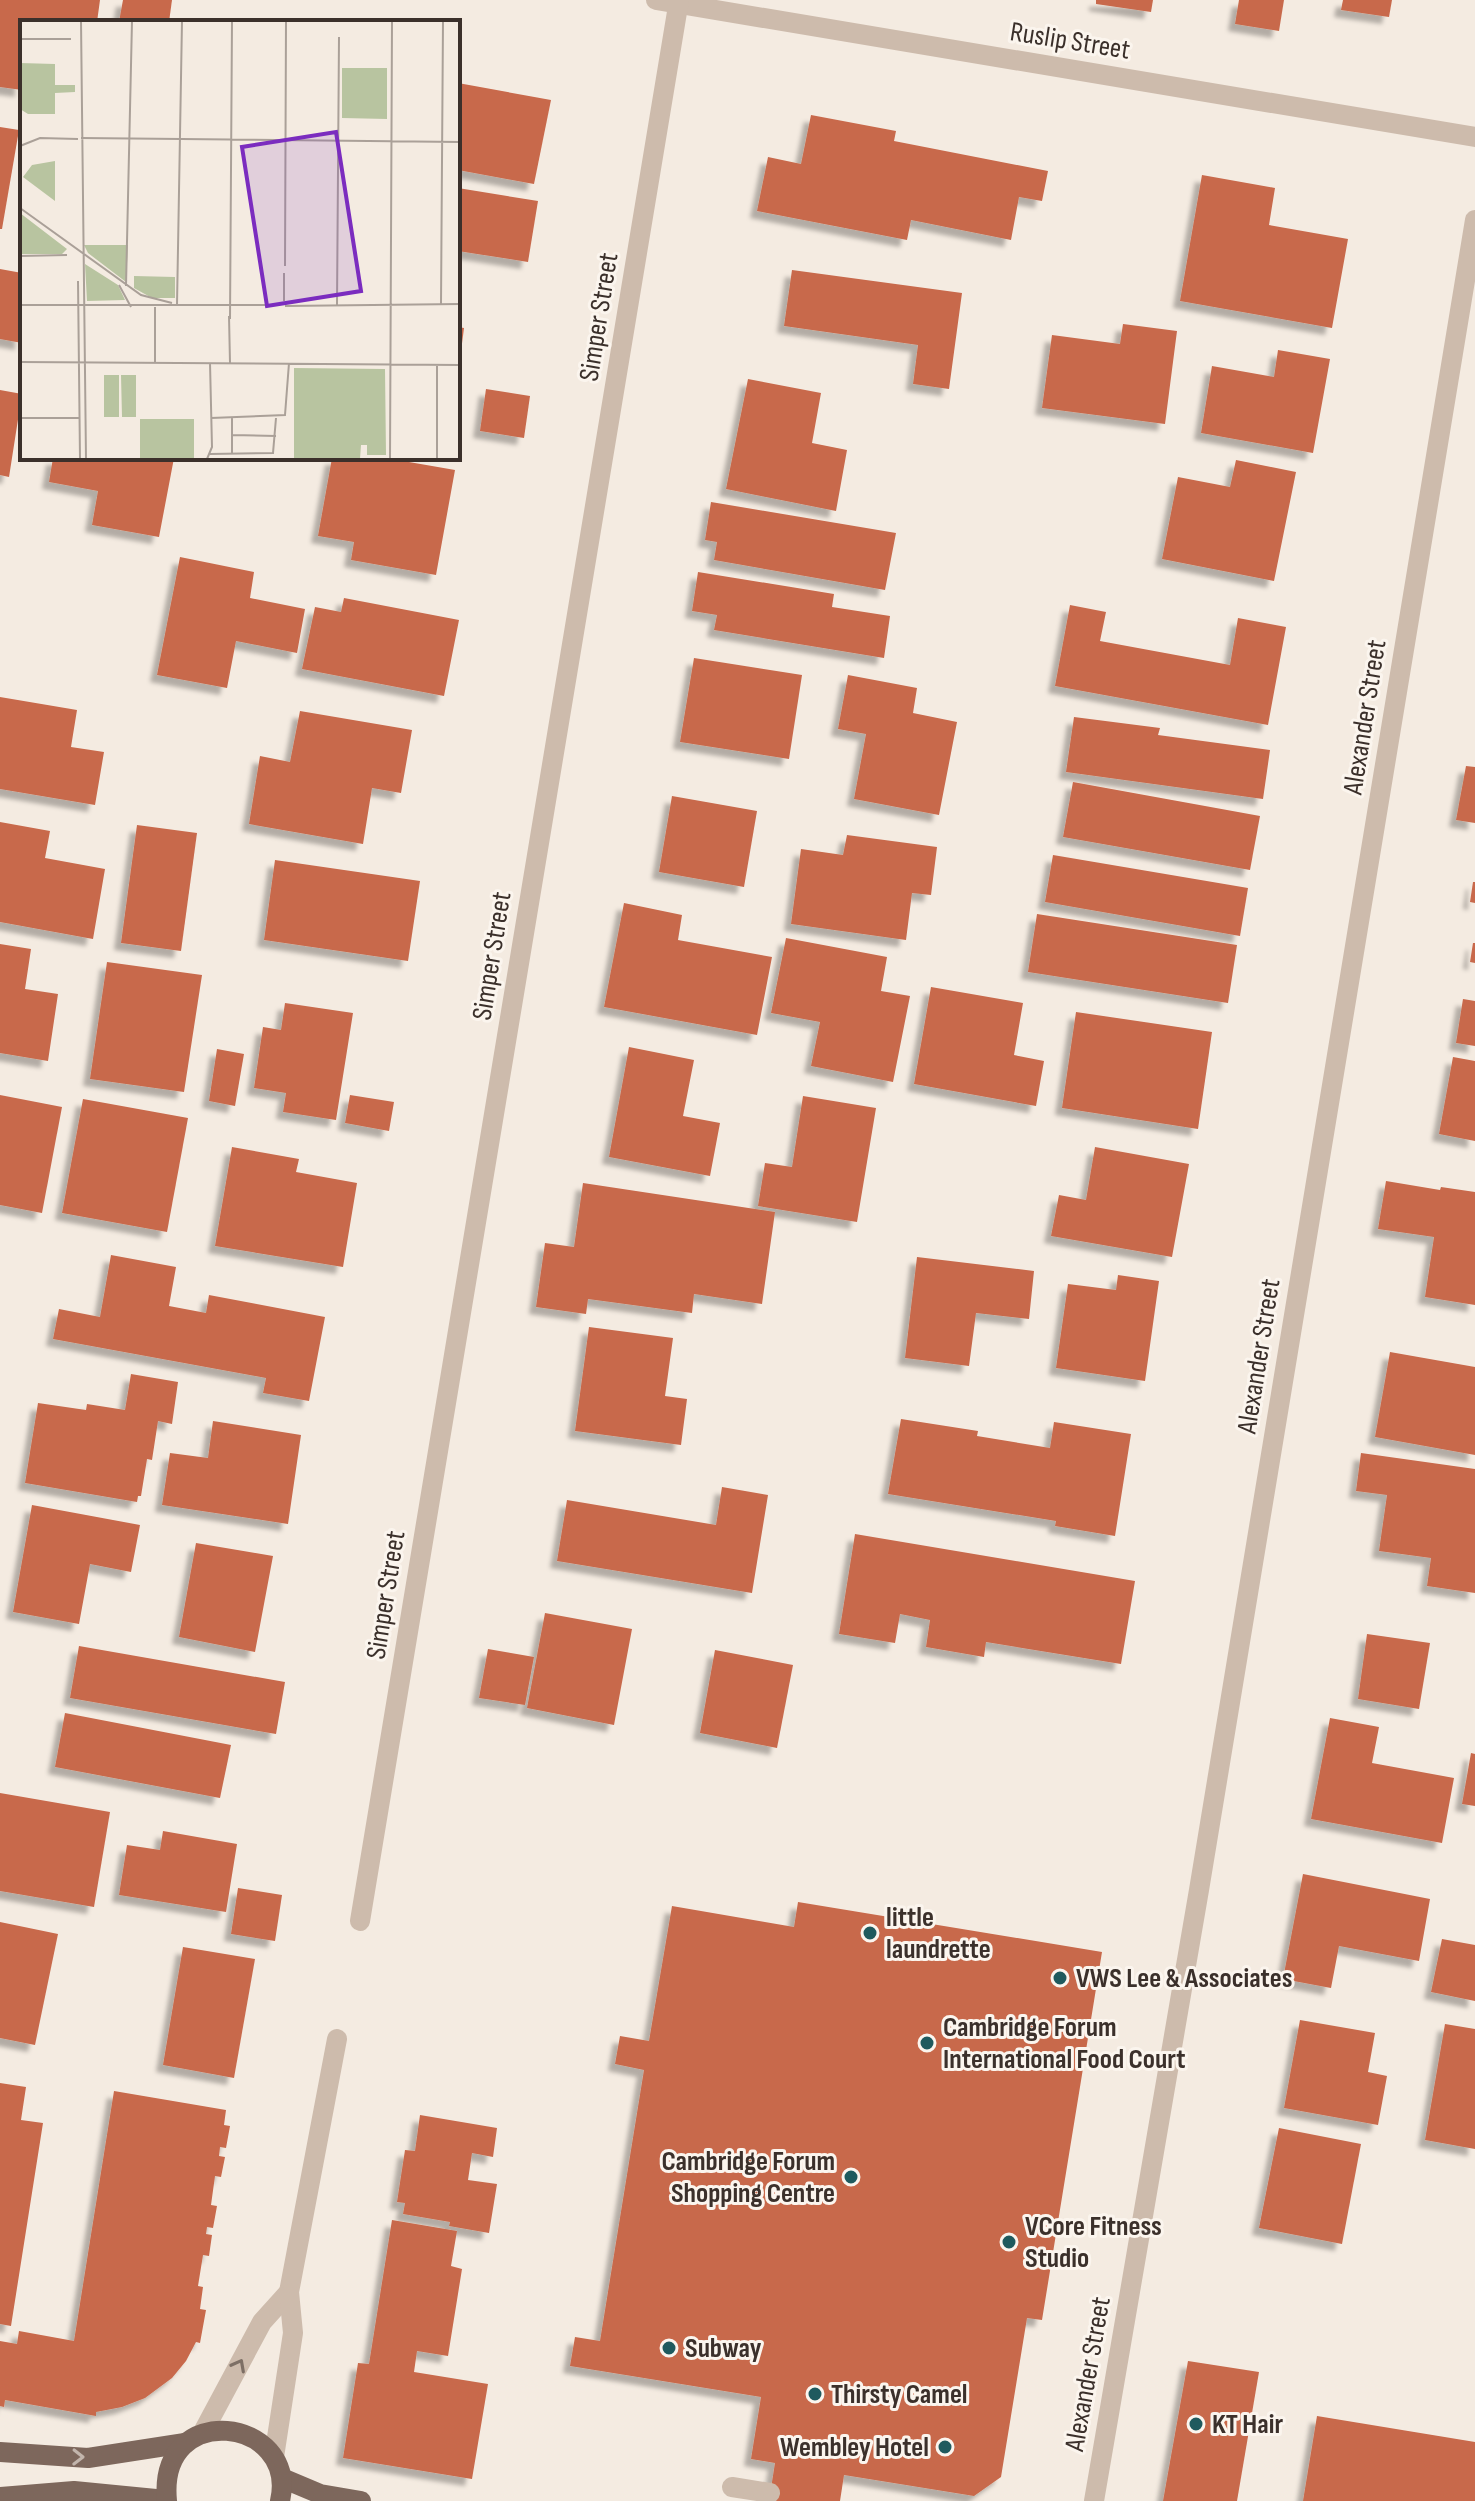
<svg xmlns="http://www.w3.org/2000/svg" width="1475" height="2501" viewBox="0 0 1475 2501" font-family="'Sofia Sans Condensed',sans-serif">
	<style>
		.building { fill: #c8694b; filter: url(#shadow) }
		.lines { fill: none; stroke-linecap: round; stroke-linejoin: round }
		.service { stroke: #cdbbac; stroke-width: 20 }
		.minor { stroke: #cdbbac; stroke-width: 20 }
		.primary { stroke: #7d675c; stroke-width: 20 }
		.oneway { stroke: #7d6f65 }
		.oneway2 { stroke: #c2b5ac }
		.poi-dot { fill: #1f5a5e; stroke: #fbf5ee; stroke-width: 3 }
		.labels { text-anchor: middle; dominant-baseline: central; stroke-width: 6; stroke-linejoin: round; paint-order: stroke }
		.street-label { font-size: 28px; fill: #3b302b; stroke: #fbf5ee }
		.poi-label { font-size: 28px; font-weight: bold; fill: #3b302b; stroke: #fbf5ee; text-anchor: start }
		.inset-road { fill: none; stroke: #aaa098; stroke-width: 2 }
		.view { fill: #7b2cbf; fill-opacity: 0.15; stroke: #7b2cbf; stroke-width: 4 }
		.inset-edge { fill: none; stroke: #3b302b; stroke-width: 4 }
	</style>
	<defs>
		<filter id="shadow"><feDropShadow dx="-7" dy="7" stdDeviation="2" flood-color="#0004"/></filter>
	</defs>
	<rect width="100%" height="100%" fill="#f4ebe1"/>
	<g class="building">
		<polygon points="0,0 100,0 97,22 22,22 22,90 0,87"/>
		<polygon points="123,0 172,0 169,22 119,22"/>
		<polygon points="1096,0 1153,0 1151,12 1096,4"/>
		<polygon points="1239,0 1284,0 1279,31 1235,24"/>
		<polygon points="1343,0 1392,0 1389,17 1341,10"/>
		<polygon points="458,83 551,100 534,184 458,170"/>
		<polygon points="811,115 896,131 894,141 1048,171 1042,201 1019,197 1011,240 911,220 907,240 757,211 768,157 801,164"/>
		<polygon points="0,127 19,130 2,229 0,229"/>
		<polygon points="1202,175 1275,188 1269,225 1348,239 1332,328 1180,301"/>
		<polygon points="458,188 538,201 528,262 458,251"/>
		<polygon points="0,269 22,273 22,343 0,339"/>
		<polygon points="792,270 962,293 949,389 913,384 918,345 784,326"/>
		<polygon points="1123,324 1177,331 1165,424 1042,408 1052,335 1120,344"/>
		<polygon points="458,327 464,328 460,359 458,358"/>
		<polygon points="1278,350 1330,359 1313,453 1201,433 1212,366 1274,377"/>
		<polygon points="748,379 821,393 812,443 847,450 836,511 726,489"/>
		<polygon points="486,389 530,396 524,438 480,431"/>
		<polygon points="0,390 22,394 9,477 0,475"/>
		<polygon points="53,458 174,458 159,537 92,525 98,491 49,482"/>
		<polygon points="332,458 386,458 455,470 436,575 351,560 354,542 318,536"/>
		<polygon points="1236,460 1296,472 1274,581 1162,559 1178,477 1230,487"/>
		<polygon points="711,502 896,533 885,590 714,560 717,542 705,540"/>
		<polygon points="180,557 254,572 250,598 305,609 297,653 236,641 227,688 157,675"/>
		<polygon points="698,572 834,594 832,607 890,616 884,658 714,630 717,615 692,611"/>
		<polygon points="344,598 459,620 444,696 302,669 315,607 341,612"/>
		<polygon points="1070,605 1106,612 1100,641 1230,665 1238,618 1286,627 1268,725 1055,686"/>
		<polygon points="694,658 802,675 789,759 680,742"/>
		<polygon points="848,675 917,688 913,713 957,722 939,815 854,799 866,734 838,729"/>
		<polygon points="0,697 77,710 71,747 104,752 95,805 0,789"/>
		<polygon points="300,711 412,730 401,793 372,788 363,844 249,824 260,756 290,762"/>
		<polygon points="1074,717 1160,728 1158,735 1270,750 1263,799 1066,772"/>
		<polygon points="1466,766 1475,767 1475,823 1456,820"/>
		<polygon points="1073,782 1260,816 1250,870 1063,837"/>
		<polygon points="672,796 757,811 744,887 659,872"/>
		<polygon points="0,822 50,831 45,858 105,869 93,939 0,922"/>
		<polygon points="137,825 197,833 181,951 121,943"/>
		<polygon points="847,835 937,847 931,895 912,893 906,940 791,924 801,849 843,855"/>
		<polygon points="1053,855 1248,888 1240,936 1045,902"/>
		<polygon points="275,860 420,881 408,961 264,940"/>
		<polygon points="1473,882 1475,882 1475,903 1470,902"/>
		<polygon points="624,903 682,915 678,940 772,957 757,1035 604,1007"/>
		<polygon points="1037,914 1237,945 1228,1003 1028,972"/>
		<polygon points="786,938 887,957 881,991 910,996 893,1082 811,1066 820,1022 771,1013"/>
		<polygon points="1473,943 1475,943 1475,963 1470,962"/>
		<polygon points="0,944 31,949 25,989 58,994 48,1061 0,1053"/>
		<polygon points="107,962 202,975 184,1092 90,1079"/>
		<polygon points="931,987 1023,1003 1014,1055 1044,1061 1036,1106 914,1084"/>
		<polygon points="1463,999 1475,1001 1475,1046 1456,1043"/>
		<polygon points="285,1003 353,1013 336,1120 283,1112 286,1093 254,1088 263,1027 281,1030"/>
		<polygon points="1076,1012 1212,1032 1198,1129 1062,1108"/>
		<polygon points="629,1047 694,1060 683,1116 720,1123 710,1176 609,1157"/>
		<polygon points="217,1049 244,1054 235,1106 209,1101"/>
		<polygon points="1453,1057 1475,1061 1475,1141 1439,1134"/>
		<polygon points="0,1095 62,1107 42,1213 0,1205"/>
		<polygon points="350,1095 394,1102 389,1131 345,1123"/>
		<polygon points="803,1096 876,1108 857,1222 758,1206 765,1163 792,1167"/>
		<polygon points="83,1099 188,1118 167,1232 62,1213"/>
		<polygon points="232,1147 299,1159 296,1172 357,1183 343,1267 215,1246"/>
		<polygon points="1095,1147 1189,1164 1172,1257 1051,1236 1059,1195 1086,1200"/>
		<polygon points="1386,1181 1440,1190 1441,1187 1475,1192 1475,1305 1425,1297 1434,1237 1378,1229"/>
		<polygon points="583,1183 775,1212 762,1304 694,1294 692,1313 588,1299 586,1314 536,1307 545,1243 574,1247"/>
		<polygon points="111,1255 176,1267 169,1306 206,1313 209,1295 325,1317 309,1401 263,1393 266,1378 53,1339 59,1309 100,1317"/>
		<polygon points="917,1257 1034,1271 1029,1319 976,1313 969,1366 905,1358"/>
		<polygon points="1118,1275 1159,1281 1145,1381 1056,1368 1068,1284 1116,1290"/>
		<polygon points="589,1327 673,1338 665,1396 687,1399 681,1445 575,1431"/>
		<polygon points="1390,1352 1475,1367 1475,1455 1375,1437"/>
		<polygon points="131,1374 178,1382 172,1424 158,1421 152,1460 147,1459 141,1496 138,1496 137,1502 25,1483 38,1403 86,1410 87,1404 125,1410"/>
		<polygon points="901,1419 978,1431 977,1436 1050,1448 1054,1422 1131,1434 1115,1536 1055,1526 1056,1521 888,1494"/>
		<polygon points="213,1421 301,1435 288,1524 162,1505 170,1453 208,1458"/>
		<polygon points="1361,1453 1475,1469 1475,1593 1427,1586 1431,1558 1379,1551 1387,1495 1356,1491"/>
		<polygon points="722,1487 768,1495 752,1593 557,1561 567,1500 716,1525"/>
		<polygon points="32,1505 140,1525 131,1572 90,1564 79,1624 13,1612"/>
		<polygon points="855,1534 1135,1581 1121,1664 986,1642 984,1657 926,1647 930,1620 900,1614 895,1643 839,1634"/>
		<polygon points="196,1543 273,1556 255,1652 179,1637"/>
		<polygon points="545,1613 632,1629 614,1725 527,1708"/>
		<polygon points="1367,1634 1430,1643 1419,1709 1358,1699"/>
		<polygon points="79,1646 285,1682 276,1734 70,1698"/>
		<polygon points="488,1649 534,1657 525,1705 479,1698"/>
		<polygon points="715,1650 793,1665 777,1748 700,1733"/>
		<polygon points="65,1713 231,1745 220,1798 55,1767"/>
		<polygon points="1330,1718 1379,1727 1372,1763 1454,1778 1442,1843 1311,1819"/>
		<polygon points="1471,1753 1475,1754 1475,1806 1462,1804"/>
		<polygon points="0,1793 110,1812 94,1907 0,1891"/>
		<polygon points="163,1831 237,1844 226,1912 119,1895 127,1845 160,1850"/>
		<polygon points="1303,1874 1430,1899 1419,1961 1339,1946 1331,1988 1283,1979"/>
		<polygon points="238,1888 282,1895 275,1941 231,1934"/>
		<polygon points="798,1902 1102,1952 1042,2320 1027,2318 1001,2477 974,2496 844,2475 840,2501 769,2501 775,2463 751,2459 761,2397 570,2366 575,2337 600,2341 644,2070 615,2064 620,2036 649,2041 672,1906 794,1927"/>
		<polygon points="0,1922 58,1934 35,2045 0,2038"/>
		<polygon points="1442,1939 1475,1945 1475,2001 1431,1992"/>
		<polygon points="183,1947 255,1959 234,2078 163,2065"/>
		<polygon points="1300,2020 1375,2033 1368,2072 1387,2076 1378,2125 1284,2108"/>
		<polygon points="1445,2024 1475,2029 1475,2149 1425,2140"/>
		<polygon points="0,2083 26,2087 21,2120 43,2123 11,2326 0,2324"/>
		<polygon points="114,2091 226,2110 224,2125 230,2126 226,2148 220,2147 219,2156 225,2157 221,2177 215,2176 211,2205 217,2206 213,2228 207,2227 206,2234 212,2235 209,2256 203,2255 198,2286 203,2287 200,2309 206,2310 200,2343 196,2342 186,2361 172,2378 145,2398 122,2407 96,2412 96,2416 5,2400 4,2407 0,2406 0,2341 17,2344 19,2331 74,2341"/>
		<polygon points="420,2115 497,2128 493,2157 472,2153 468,2180 497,2184 489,2233 449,2226 450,2222 403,2214 405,2203 397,2202 405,2150 415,2151"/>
		<polygon points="1279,2128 1361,2144 1342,2244 1259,2228"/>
		<polygon points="392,2220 457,2231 451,2266 462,2269 448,2356 417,2351 414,2372 488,2384 472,2479 343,2458 358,2363 369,2364"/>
		<polygon points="1188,2361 1259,2372 1237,2501 1163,2501"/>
		<polygon points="1317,2416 1475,2442 1475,2501 1303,2501"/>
	</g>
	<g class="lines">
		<polyline class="service" points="732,2487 770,2493"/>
		<g class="minor">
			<polyline points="656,0 1475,137"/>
			<polyline points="360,1921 679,0"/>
			<polyline points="202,2434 262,2322 289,2292"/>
			<polyline points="274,2457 293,2333 289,2292 337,2039"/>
			<polyline points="1094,2501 1199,1890 1475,220"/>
		</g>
		<g class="primary">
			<polyline points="0,2452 88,2458 185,2443"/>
			<polyline points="282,2478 320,2494 361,2501"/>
			<polyline points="0,2497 74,2491 166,2500"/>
			<path d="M167,2501C157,2398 299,2417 280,2501"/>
		</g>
	</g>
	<defs><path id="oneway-chevron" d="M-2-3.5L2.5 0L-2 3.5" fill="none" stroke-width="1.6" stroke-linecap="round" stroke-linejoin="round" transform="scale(2)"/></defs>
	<use class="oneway" href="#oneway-chevron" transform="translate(239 2365) rotate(-62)"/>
	<use class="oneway2" href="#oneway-chevron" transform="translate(78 2457) rotate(1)"/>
	<g class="poi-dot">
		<circle cx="870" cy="1933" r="8"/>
		<circle cx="1060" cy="1978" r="8"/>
		<circle cx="927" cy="2043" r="8"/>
		<circle cx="851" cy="2177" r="8"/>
		<circle cx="1009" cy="2242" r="8"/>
		<circle cx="669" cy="2348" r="8"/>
		<circle cx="815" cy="2394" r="8"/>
		<circle cx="1196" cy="2424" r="8"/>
		<circle cx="945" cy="2447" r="8"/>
	</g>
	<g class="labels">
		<g class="street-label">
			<text transform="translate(1070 41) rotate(9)">Ruslip Street</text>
			<text transform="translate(599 317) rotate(-81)">Simper Street</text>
			<text transform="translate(1365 717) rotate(-81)">Alexander Street</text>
			<text transform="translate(492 956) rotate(-81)">Simper Street</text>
			<text transform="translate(1259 1356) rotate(-81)">Alexander Street</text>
			<text transform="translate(386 1595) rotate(-81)">Simper Street</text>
			<text transform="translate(1088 2374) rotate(-80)">Alexander Street</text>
		</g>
		<g class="poi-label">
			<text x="886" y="1917">little<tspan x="886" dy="32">laundrette</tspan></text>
			<text x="1076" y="1978">VWS Lee &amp; Associates</text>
			<text x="943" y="2027">Cambridge Forum<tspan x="943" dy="32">International Food Court</tspan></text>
			<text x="835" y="2161" text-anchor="end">Cambridge Forum<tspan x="835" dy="32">Shopping Centre</tspan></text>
			<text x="1025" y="2226">VCore Fitness<tspan x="1025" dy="32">Studio</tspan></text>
			<text x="685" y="2348">Subway</text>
			<text x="831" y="2394">Thirsty Camel</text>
			<text x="1212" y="2424">KT Hair</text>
			<text x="929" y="2447" text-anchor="end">Wembley Hotel</text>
		</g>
	</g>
	<g transform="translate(20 20)">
		<rect width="440" height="440" fill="#f4ebe1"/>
		<path d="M0,43L35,44V65H55V72L35,73V94H8L0,89ZM322,48H367V99L322,98ZM35,141V181L3,157L12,145ZM0,193L47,229L42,234H0ZM64,225H108L106,262L68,233ZM65,244L98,265L105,280L67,281ZM114,256L155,257V278H132L114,268ZM274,348L365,349L366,435H347V425H341L340,439H274ZM84,355H99V397H84ZM101,355H116V397H102ZM120,399H174V439H120Z" fill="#b8c4a0"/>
		<path class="inset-road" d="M61,1L66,439M0,19H51M61,118L440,122M0,126L20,118L58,119M0,188L121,275L152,283M0,236L47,235M265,246L266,1M264,253V281M58,261L60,439M99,265L111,287M106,266L112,1M421,284L423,1M0,285H258M157,285L162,1M317,285L319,17M265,286L440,284M135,287V342M209,296L210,343M210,299L212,1M0,342L440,345M212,397V433M0,398H60M191,398L265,395L269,343M212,415L256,416M190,434L253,433L256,398M187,439L192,427L190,343M370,439L372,1M417,439V345"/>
		<path class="view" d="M316,112L341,271L247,286L222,127Z"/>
		<rect width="440" height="440" class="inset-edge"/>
	</g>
</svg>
